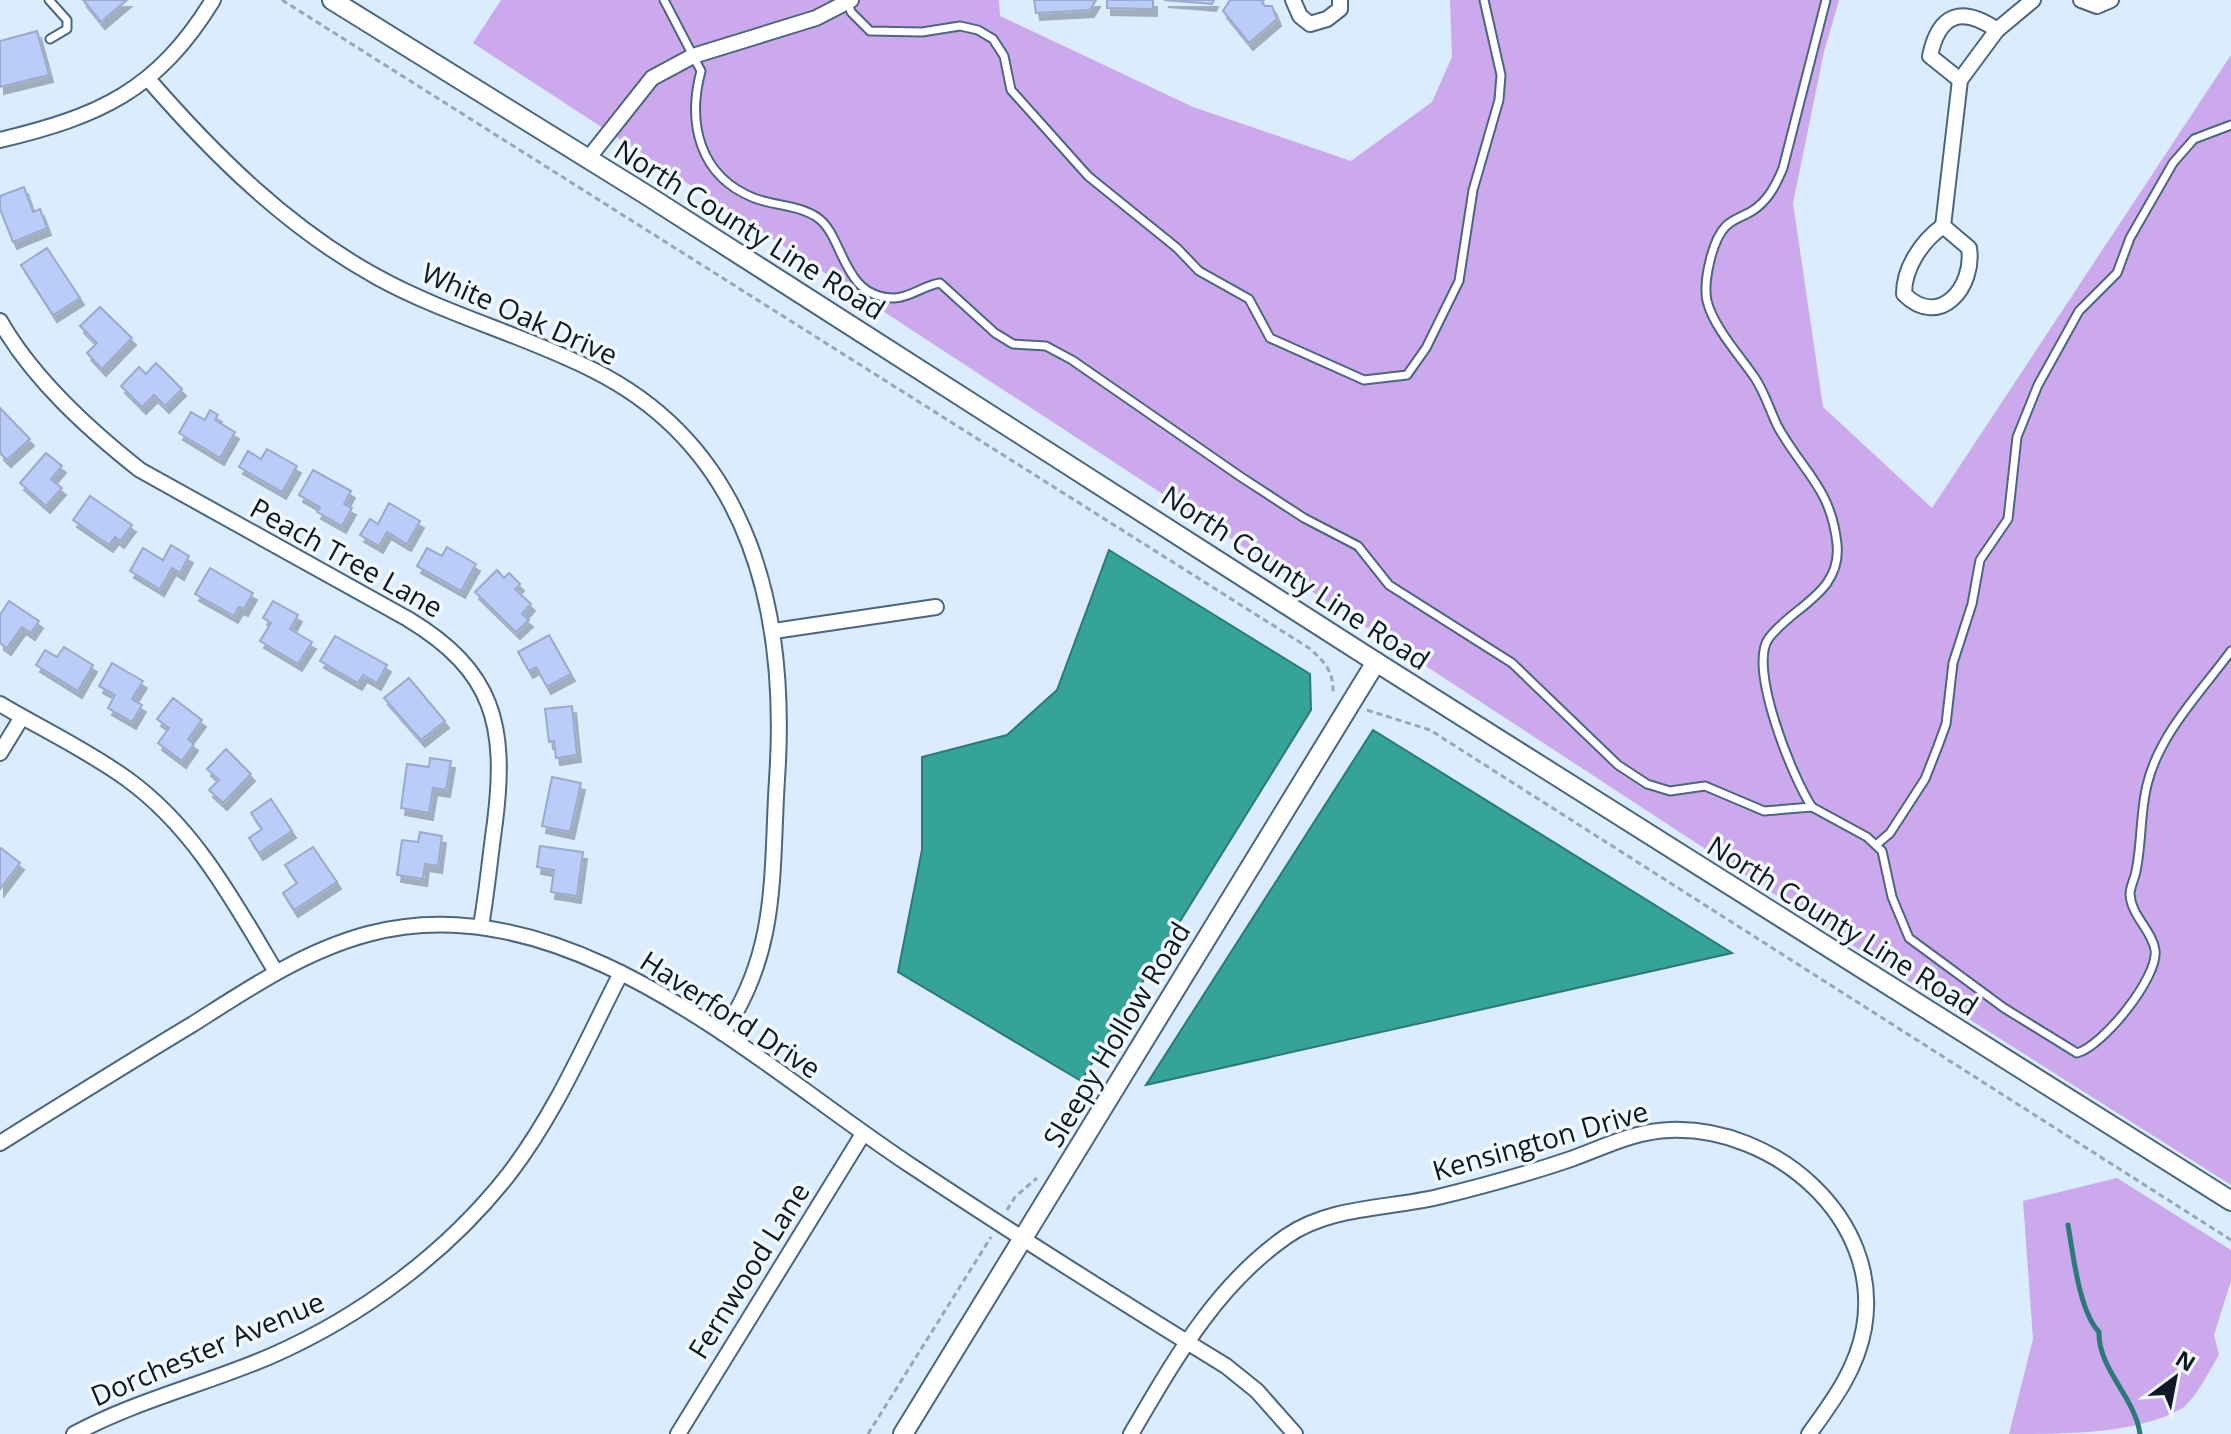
<svg xmlns="http://www.w3.org/2000/svg" width="2231" height="1434" viewBox="0 0 2231 1434" font-family="'Open Sans',sans-serif">
	<style>
		.green { fill: #cca8ed }
		.water { fill: #36a39b; stroke: #2a7a77; stroke-width: 2 }
		.lines { fill: none; stroke-linecap: round; stroke-linejoin: round }
		.stream { stroke: #2a7a77; stroke-width: 5 }
		.building { fill: #baccf8; stroke: #9ba9cc; stroke-width: 2; filter: url(#shadow) }
		.service-casing { stroke: #4b6680; stroke-width: 11 }
		.minor-casing { stroke: #4b6680; stroke-width: 18 }
		.tertiary-casing { stroke: #4b6680; stroke-width: 22 }
		.path { stroke: #97a7b6; stroke-width: 3; stroke-dasharray: 6 4; stroke-linecap: butt }
		.service { stroke: #fff; stroke-width: 7 }
		.minor { stroke: #fff; stroke-width: 14 }
		.tertiary { stroke: #fff; stroke-width: 18 }
		.labels { text-anchor: middle; dominant-baseline: central; stroke-width: 7; stroke-linejoin: round; paint-order: stroke }
		.street-label { font-size: 28px; fill: #0e1923; stroke: #f1f8fe }
	</style>
	<defs>
		<filter id="shadow"><feDropShadow dx="4" dy="7" stdDeviation="0" flood-color="#0004"/></filter>
	</defs>
	<rect width="100%" height="100%" fill="#daecfe"/>
	<g class="green">
		<polygon points="501,0 999,0 1000,16 1193,107 1351,161 1432,102 1452,57 1450,0 1839,0 1824,52 1793,203 1823,407 1932,508 2231,55 2231,1185 1863,952 473,43"/>
		<path d="M2117,1178L2231,1250V1281L2214,1335L2219,1355C2209,1371 2199,1393 2184,1407C2140,1434 2066,1434 2009,1434L2033,1339L2023,1201Z"/>
	</g>
	<g class="water">
		<polygon points="1109,550 1310,674 1311,710 1081,1081 898,972 922,850 922,757 1007,735 1057,690"/>
		<polygon points="1373,730 1732,953 1146,1085"/>
	</g>
	<g class="lines">
		<path class="stream" d="M2068,1225C2073,1253 2079,1311 2099,1332C2098,1369 2135,1397 2140,1434"/>
	</g>
	<g class="building">
		<polygon points="83,0 127,0 101,22"/>
		<polygon points="1034,0 1096,0 1090,10 1036,13"/>
		<polygon points="1107,0 1153,0 1153,9 1107,8"/>
		<polygon points="1164,0 1214,0 1212,4"/>
		<polygon points="1264,0 1262,2 1265,6 1272,6 1277,19 1249,43 1223,11 1230,0"/>
		<polygon points="37,31 49,75 0,87 0,41"/>
		<polygon points="24,187 33,212 40,209 47,228 13,242 0,209 0,196"/>
		<polygon points="47,248 80,298 53,315 21,265"/>
		<polygon points="100,307 132,338 102,369 87,353 97,343 80,326"/>
		<polygon points="156,363 182,389 165,406 154,395 142,407 121,386 139,367 146,374"/>
		<polygon points="0,408 30,439 7,460 0,453"/>
		<polygon points="210,410 218,415 215,420 235,432 220,458 179,433 191,412 205,420"/>
		<polygon points="267,449 297,466 282,492 239,467 248,451 261,459"/>
		<polygon points="46,453 62,466 51,479 62,488 46,506 20,483"/>
		<polygon points="313,470 351,491 344,504 352,508 342,526 317,512 320,507 299,495"/>
		<polygon points="90,496 132,525 120,541 115,537 109,545 73,520"/>
		<polygon points="389,503 420,521 407,544 387,532 379,546 360,535 370,519 378,524"/>
		<polygon points="171,545 189,556 180,573 172,568 160,589 130,571 143,548 163,560"/>
		<polygon points="447,547 476,564 461,591 417,566 427,548 442,556"/>
		<polygon points="210,568 253,593 244,609 239,607 234,616 195,594"/>
		<polygon points="497,570 504,578 509,573 520,584 515,589 531,604 522,614 529,620 516,632 475,592"/>
		<polygon points="9,601 39,621 31,633 22,627 7,648 0,643 0,615"/>
		<polygon points="273,601 298,615 290,629 312,642 298,664 260,641 271,623 263,618"/>
		<polygon points="549,635 571,674 547,687 536,667 529,671 518,652"/>
		<polygon points="335,636 387,665 377,683 363,675 358,683 320,661"/>
		<polygon points="64,647 93,665 78,691 36,665 45,650 57,657"/>
		<polygon points="112,663 143,681 132,699 142,705 132,722 108,708 115,695 99,686"/>
		<polygon points="409,678 445,721 421,740 384,698"/>
		<polygon points="173,698 202,720 188,739 194,744 182,761 158,743 169,728 157,719"/>
		<polygon points="572,706 577,755 556,758 554,741 549,742 545,709"/>
		<polygon points="226,749 251,774 223,803 209,790 219,780 207,769"/>
		<polygon points="430,758 451,761 446,790 433,788 429,813 401,808 407,764 429,767"/>
		<polygon points="552,777 581,783 570,832 542,826"/>
		<polygon points="271,799 292,831 259,853 249,838 262,829 251,813"/>
		<polygon points="420,832 442,836 438,866 425,864 423,879 397,875 402,840 418,842"/>
		<polygon points="540,846 583,852 577,896 551,892 554,870 537,867"/>
		<polygon points="313,847 337,882 294,910 283,893 297,883 285,865"/>
		<polygon points="1,848 20,863 0,889 0,849"/>
	</g>
	<g class="lines">
		<g class="service-casing">
			<g id="service">
				<polyline points="49,0 67,20 67,29 50,39"/>
				<path d="M664,0L701,71C687,123 699,176 754,198C775,206 800,205 818,218C844,236 842,298 894,298C910,298 924,285 940,283L995,333L1013,344L1046,346L1072,360L1241,477L1304,518L1358,546L1389,585L1512,663L1618,765L1647,784L1670,791L1705,786L1764,811L1812,807L1867,837L1882,851L1892,897L1909,938L2004,1008L2077,1053C2102,1047 2159,977 2155,950C2152,930 2131,916 2130,894C2130,887 2135,878 2136,871C2142,843 2140,813 2147,785C2159,734 2201,692 2231,651"/>
				<polyline points="848,2 851,12 870,31 922,32 960,26 978,30 993,39 1004,56 1011,90 1088,176 1177,248 1199,271 1249,299 1270,338 1364,380 1407,375 1426,348 1459,281 1473,190 1499,100 1501,75 1484,0"/>
				<path d="M1812,807C1793,779 1747,666 1769,638C1793,606 1842,593 1837,544C1831,488 1803,472 1778,427C1770,411 1765,393 1755,378C1740,356 1714,328 1707,301C1703,282 1712,240 1726,226C1733,219 1744,216 1752,211C1768,201 1776,185 1783,168L1826,0"/>
				<polyline points="1876,845 1890,833 1925,779 1938,746 1946,724 1953,663 1972,604 1980,560 2008,519 2017,437 2038,385 2079,311 2117,273 2130,238 2173,163 2194,139 2231,125"/>
			</g>
		</g>
		<g class="minor-casing">
			<g id="minor">
				<polyline points="1293,0 1300,16 1310,24 1327,19 1340,9 1340,0"/>
				<polyline points="2081,0 2097,6 2111,0"/>
				<path d="M149,80C215,156 288,228 377,277C448,316 525,335 595,371C753,451 788,617 777,779C771,875 779,950 723,1033"/>
				<path d="M1960,80L1930,56C1939,13 1962,6 1997,30"/>
				<path d="M0,140C100,116 157,91 213,0"/>
				<polyline points="587,160 652,78 693,56 816,18 851,0"/>
				<polyline points="1943,226 1960,80 1997,30 2033,0"/>
				<path d="M1943,226L1969,248C1975,286 1940,330 1904,294C1904,268 1921,242 1943,226Z"/>
				<path d="M0,321C33,379 88,429 140,470L408,619C494,671 507,725 495,822C490,857 487,892 481,926"/>
				<polyline points="774,631 936,607"/>
				<path d="M0,704C42,729 87,750 127,779C195,828 234,902 276,972"/>
				<polyline points="0,753 22,717"/>
				<path d="M0,1143C64,1103 128,1063 193,1024C248,989 304,951 368,934C567,881 757,1064 910,1165C1014,1234 1120,1301 1226,1366L1257,1391L1295,1434"/>
				<path d="M74,1434C137,1400 206,1384 271,1356C362,1316 447,1253 509,1174C556,1113 586,1041 621,973"/>
				<polyline points="678,1434 863,1134"/>
				<path d="M1131,1434C1174,1361 1215,1286 1287,1236C1331,1206 1387,1209 1438,1197C1483,1186 1527,1174 1571,1159C1604,1147 1635,1131 1670,1130C1774,1126 1883,1218 1864,1328C1857,1369 1833,1401 1809,1434"/>
			</g>
		</g>
		<g class="tertiary-casing">
			<g id="tertiary">
				<polyline points="332,0 645,194 1376,662 2231,1201"/>
				<polyline points="903,1434 1376,662"/>
			</g>
		</g>
		<g class="path">
			<path d="M282,0L1309,648C1326,663 1334,672 1333,695"/>
			<polyline points="1367,710 1430,730 2231,1240"/>
			<polyline points="1007,1210 1015,1197 1037,1178"/>
			<polyline points="868,1434 991,1237"/>
		</g>
		<use href="#service" class="service"/>
		<use href="#minor" class="minor"/>
		<use href="#tertiary" class="tertiary"/>
	</g>
	<g class="labels">
		<g class="street-label">
			<text transform="translate(750 229) rotate(32)">North County Line Road</text>
			<text transform="translate(520 313) rotate(24)">White Oak Drive</text>
			<text transform="translate(347 557) rotate(29)">Peach Tree Lane</text>
			<text transform="translate(1296 577) rotate(33)">North County Line Road</text>
			<text transform="translate(1843 925) rotate(32)">North County Line Road</text>
			<text transform="translate(731 1014) rotate(33)">Haverford Drive</text>
			<text transform="translate(1116 1034) rotate(-59)">Sleepy Hollow Road</text>
			<text transform="translate(1540 1140) rotate(-16)">Kensington Drive</text>
			<text transform="translate(748 1270) rotate(-58)">Fernwood Lane</text>
			<text transform="translate(207 1348) rotate(-23)">Dorchester Avenue</text>
		</g>
	</g>
	<g transform="translate(2175 1378) rotate(32)" stroke="#f1f8fe" stroke-width="6" paint-order="stroke">
	<path d="M0-6L14 30L0 20L-14 30Z" fill="#0e1923"/>
	<text y="-12" font-size="22" font-weight="bold" text-anchor="middle" fill="#0e1923">N</text>
	</g>
</svg>
